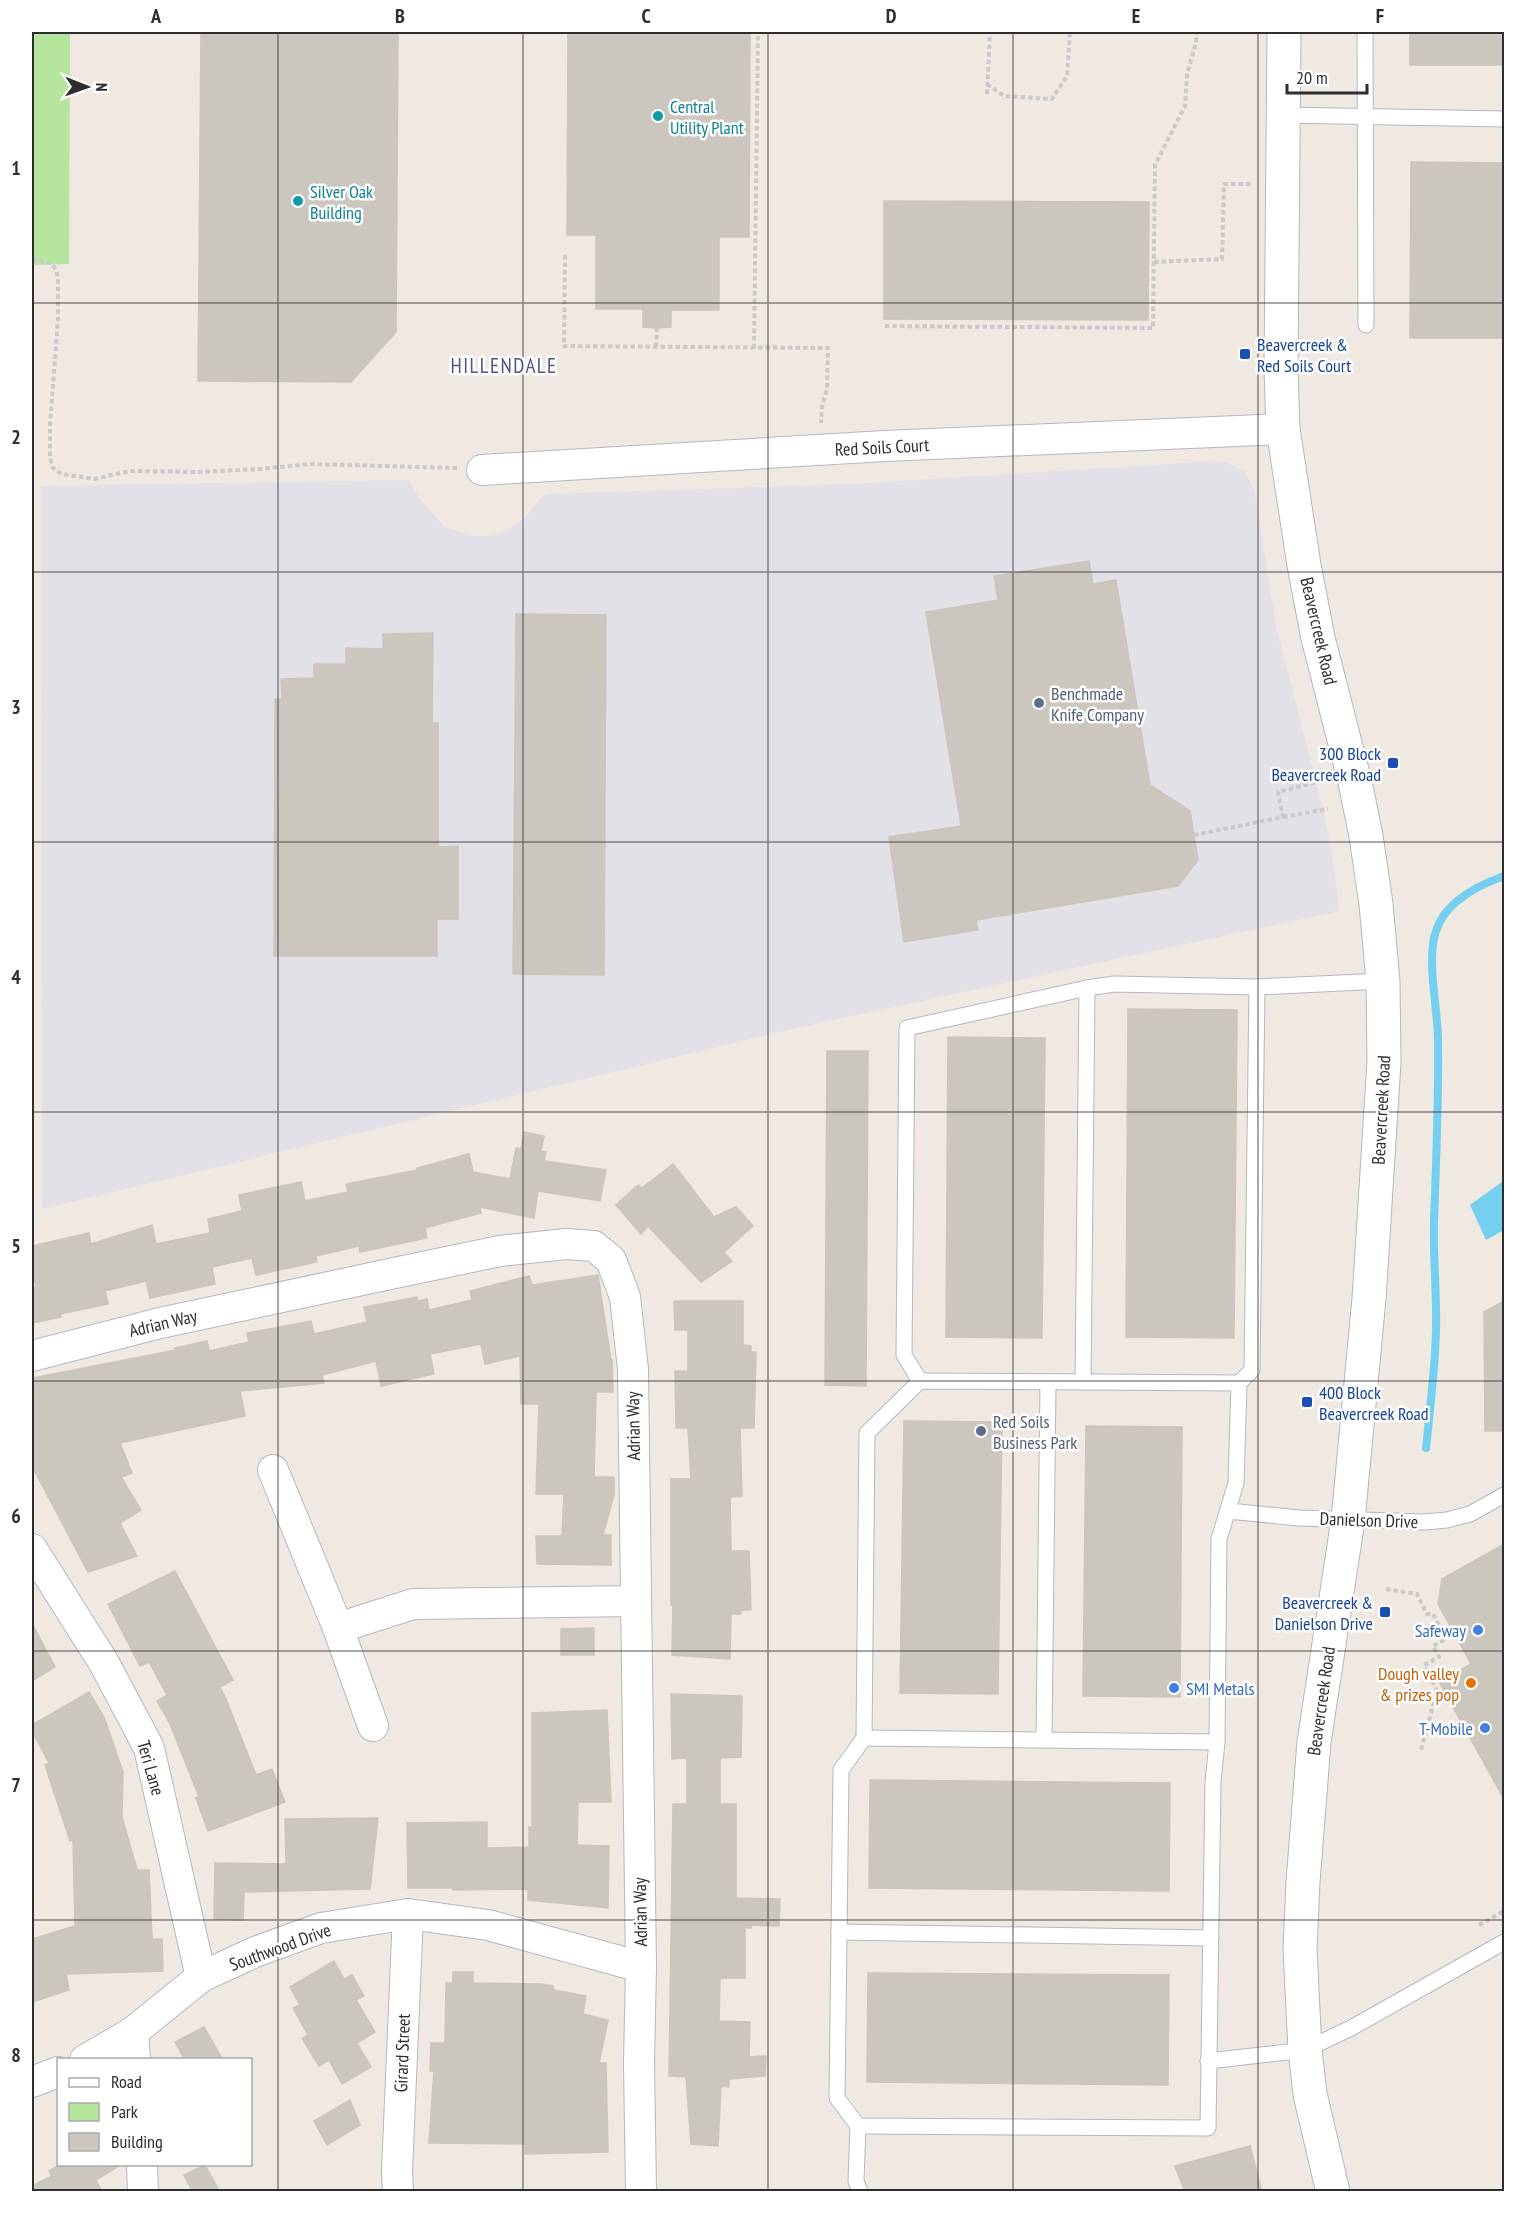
<svg xmlns="http://www.w3.org/2000/svg" width="1536" height="2223" viewBox="0 0 1536 2223" font-family="'PT Sans Narrow',sans-serif">
	<style>
		.industrial { fill: #e3e1e8 }
		.green { fill: #b6e59e }
		.water { fill: #75cff0 }
		.lines { fill: none; stroke-linecap: round; stroke-linejoin: round }
		.stream { stroke: #75cff0; stroke-width: 8 }
		.building { fill: #cbc7bf; stroke: #cbc5ba; stroke-width: 1.5 }
		.service-casing { stroke: #b4b7c1; stroke-width: 17 }
		.minor-casing { stroke: #b4b7c1; stroke-width: 32 }
		.secondary-casing { stroke: #b4b7c1; stroke-width: 35 }
		.path { stroke: #c9c9c9; stroke-width: 4; stroke-dasharray: 4.5 3; stroke-linecap: butt }
		.service { stroke: #fff; stroke-width: 15 }
		.minor { stroke: #fff; stroke-width: 30 }
		.secondary { stroke: #fff; stroke-width: 33 }
		.grid { fill: none; stroke: #2e2e2e; stroke-width: 1.5; stroke-opacity: 0.55 }
		.culture-dot { fill: #0f9aa8; stroke: #fff; stroke-width: 2 }
		.transit-dot { fill: #1a4fb4; stroke: #fff; stroke-width: 2 }
		.service-dot { fill: #5c6f8a; stroke: #fff; stroke-width: 2 }
		.shop-dot { fill: #3f7fe0; stroke: #fff; stroke-width: 2 }
		.food-dot { fill: #e8710a; stroke: #fff; stroke-width: 2 }
		.labels { text-anchor: middle; dominant-baseline: central; stroke-width: 5; stroke-linejoin: round; paint-order: stroke }
		.culture-label { font-size: 18px; fill: #0d838f; stroke: #fff; text-anchor: start }
		.transit-label { font-size: 18px; fill: #164399; stroke: #fff; text-anchor: start }
		.street-label { font-size: 18px; fill: #2e2e2e; stroke: #fff }
		.service-label { font-size: 18px; fill: #4e5e75; stroke: #fff; text-anchor: start }
		.shop-label { font-size: 18px; fill: #366cbe; stroke: #fff; text-anchor: end }
		.food-label { font-size: 18px; fill: #c56008; stroke: #fff; text-anchor: end }
		.quarter-label { font-size: 21px; letter-spacing: 1.5px; fill: #4d5680; stroke: #fff }
		.neatline { fill: none; stroke: #2e2e2e; stroke-width: 2 }
		.grid-label { font-size: 20px; text-anchor: middle; font-weight: bold; fill: #2e2e2e }
	</style>
	<rect width="100%" height="100%" fill="#efe9e1"/>
	<polygon class="industrial" points="1216,461 1227,462 1245,472 1255,492 1276,626 1324,812 1334,867 1339,911 796,1028 42,1209 41,486 409,480 420,499 445,527 473,536 486,536 505,532 525,518 542,496 550,494 854,484"/>
	<polygon class="green" points="32,32 70,32 69,264 32,265"/>
	<polygon class="water" points="1502,1182 1504,1188 1504,1230 1486,1240 1470,1205"/>
	<g class="lines">
		<path class="stream" d="M1426,1448C1430,1409 1435,1370 1436,1331C1437,1294 1433,1258 1434,1222C1436,1161 1439,1100 1438,1040C1438,1009 1426,960 1436,931C1445,902 1479,885 1504,876"/>
	</g>
	<g class="building">
		<polygon points="201,32 398,32 396,332 351,382 198,381"/>
		<polygon points="568,32 750,32 749,237 719,237 719,310 671,310 671,327 657,328 643,327 643,309 596,309 596,235 567,235"/>
		<rect x="1410" y="32" width="94" height="33"/>
		<polygon points="1411,162 1504,163 1504,338 1410,338"/>
		<polygon points="884,201 1149,202 1148,320 884,319"/>
		<polygon points="1089,561 1093,584 1116,580 1150,785 1190,811 1198,860 1178,886 976,920 978,930 904,942 889,837 961,826 926,612 998,600 994,576"/>
		<polygon points="516,614 606,615 604,975 513,974"/>
		<polygon points="433,633 432,723 438,723 438,847 458,846 458,919 437,919 437,956 274,956 275,699 282,699 281,679 314,678 314,664 346,664 346,648 383,649 383,634"/>
		<polygon points="1128,1009 1237,1010 1234,1338 1126,1337"/>
		<polygon points="948,1037 1045,1038 1042,1338 946,1337"/>
		<polygon points="827,1051 868,1051 866,1386 825,1385"/>
		<polygon points="524,1132 544,1136 541,1151 546,1152 544,1161 606,1170 600,1201 538,1191 534,1218 480,1207 481,1213 425,1228 427,1238 360,1252 359,1246 316,1256 317,1262 256,1275 252,1258 212,1267 215,1284 150,1298 146,1281 105,1291 108,1304 60,1314 61,1317 32,1323 32,1288 36,1287 32,1265 32,1246 89,1233 91,1244 152,1225 156,1244 210,1233 208,1219 242,1211 239,1195 301,1182 305,1201 348,1192 346,1184 417,1170 417,1168 469,1154 473,1172 510,1179 516,1148 521,1149"/>
		<polygon points="673,1164 714,1217 736,1207 753,1226 724,1252 732,1261 701,1282 648,1226 641,1234 616,1205 638,1185 642,1188"/>
		<polygon points="598,1275 611,1360 612,1360 613,1392 596,1392 594,1477 614,1477 614,1495 603,1535 611,1535 611,1565 537,1564 536,1536 562,1536 564,1494 536,1494 539,1404 521,1404 520,1356 485,1364 481,1344 430,1354 434,1374 381,1386 376,1361 322,1375 324,1383 240,1391 245,1416 120,1443 132,1473 121,1477 141,1510 120,1523 137,1556 88,1572 32,1466 32,1378 176,1350 175,1348 207,1341 209,1351 249,1342 247,1333 311,1321 314,1334 367,1322 364,1307 417,1297 418,1301 427,1299 429,1310 472,1300 470,1291 529,1276 532,1285"/>
		<polygon points="674,1301 743,1301 743,1345 751,1346 751,1352 756,1352 754,1428 740,1428 742,1496 730,1497 731,1551 749,1551 751,1610 741,1610 741,1614 731,1614 730,1659 672,1655 673,1605 671,1605 671,1479 691,1479 688,1428 676,1428 675,1371 688,1371 688,1330 675,1330"/>
		<polygon points="1504,1301 1504,1431 1485,1431 1484,1312"/>
		<polygon points="904,1421 1002,1422 998,1694 900,1693"/>
		<polygon points="1086,1426 1182,1427 1180,1697 1083,1696"/>
		<polygon points="1504,1544 1504,1799 1439,1682 1471,1664 1438,1604 1442,1579"/>
		<polygon points="175,1571 233,1680 220,1687 226,1699 256,1775 272,1769 285,1802 208,1831 196,1798 199,1797 170,1724 157,1701 167,1695 149,1662 140,1666 108,1604"/>
		<polygon points="32,1623 55,1667 32,1681"/>
		<polygon points="594,1628 594,1655 561,1655 561,1629"/>
		<polygon points="89,1692 104,1717 123,1772 122,1817 134,1859 130,1861 135,1861 137,1870 149,1870 152,1939 162,1939 163,1971 66,1974 69,1990 32,2002 32,1939 75,1926 73,1840 70,1841 45,1765 49,1763 32,1731 32,1725"/>
		<polygon points="671,1694 742,1696 741,1757 720,1758 720,1804 736,1804 736,1898 780,1899 779,1926 751,1925 751,1928 745,1928 745,1978 720,1978 719,2021 750,2022 749,2057 766,2056 765,2076 729,2079 729,2087 721,2086 718,2146 691,2144 686,2077 669,2076 673,1804 687,1804 687,1758 672,1759"/>
		<polygon points="607,1710 611,1802 578,1802 577,1845 609,1846 608,1908 528,1900 528,1889 453,1890 453,1888 408,1888 407,1823 487,1822 487,1848 529,1847 529,1827 532,1827 532,1713"/>
		<polygon points="870,1780 1170,1783 1169,1891 869,1888"/>
		<polygon points="378,1818 370,1889 244,1892 243,1920 214,1919 215,1863 286,1864 285,1819"/>
		<polygon points="334,1961 344,1979 352,1975 364,1996 356,2000 375,2032 357,2043 371,2067 342,2084 329,2060 319,2066 302,2038 308,2035 293,2008 300,2005 290,1987"/>
		<polygon points="453,1972 473,1972 473,1983 542,1984 553,1986 554,1990 586,1996 583,2014 608,2020 599,2063 606,2063 608,2152 525,2154 525,2144 429,2143 434,2071 430,2071 431,2043 445,2043 446,1983 453,1983"/>
		<polygon points="868,1973 1169,1975 1168,2085 867,2082"/>
		<polygon points="204,2027 223,2060 185,2060 175,2042"/>
		<polygon points="350,2100 360,2125 327,2145 314,2121"/>
		<polygon points="1250,2146 1262,2192 1185,2192 1175,2166"/>
		<polygon points="61,2164 122,2164 96,2180 102,2192 32,2192 32,2186 52,2176 49,2171"/>
		<polygon points="205,2165 220,2192 193,2192 184,2175"/>
	</g>
	<g class="lines">
		<g class="service-casing">
			<g id="service">
				<polyline points="1365,32 1366,325"/>
				<polyline points="1283,115 1504,119"/>
				<polyline points="920,1381 904,1355 907,1028 1087,988 1114,984 1257,987 1383,981"/>
				<polyline points="1083,1382 1087,988"/>
				<polyline points="1239,1383 1236,1483 1219,1539 1217,1742 1213,1782 1208,2128 858,2126 837,2098 841,1770 864,1738 867,1433 920,1381 1239,1383 1252,1370 1257,987"/>
				<polyline points="1228,1511 1299,1518 1424,1522 1447,1520 1470,1514 1504,1495"/>
				<polyline points="864,1738 1217,1742"/>
				<polyline points="1044,1740 1048,1382"/>
				<polyline points="839,1932 1211,1938"/>
				<polyline points="1208,2061 1305,2050 1351,2028 1504,1942"/>
				<polyline points="858,2126 856,2181 860,2192"/>
			</g>
		</g>
		<g class="minor-casing">
			<g id="minor">
				<polyline points="482,470 885,446 1283,429"/>
				<polyline points="32,1356 160,1323 404,1271 500,1251 566,1244 594,1246 611,1260 625,1297 633,1369 641,1967 639,2063 641,2192"/>
				<polyline points="273,1470 338,1628"/>
				<polyline points="32,1549 104,1663 149,1748 201,1977"/>
				<polyline points="373,1726 338,1628 413,1604 636,1601"/>
				<polyline points="133,2032 135,2060"/>
				<polyline points="85,2060 133,2032 201,1977 255,1952 321,1928 408,1914 488,1925 641,1967"/>
				<polyline points="32,2082 58,2072"/>
				<polyline points="142,2164 143,2192"/>
				<polyline points="398,2192 397,2171 408,1914"/>
			</g>
		</g>
		<g class="secondary-casing">
			<polyline id="secondary" points="1284,32 1281,369 1283,429 1304,565 1318,638 1355,782 1366,836 1376,904 1383,981 1384,1062 1369,1299 1348,1520 1314,1742 1303,1882 1300,1949 1305,2050 1310,2094 1333,2192"/>
		</g>
		<g class="path">
			<polyline points="987,84 1004,96 1052,99 1067,76 1070,32"/>
			<polyline points="987,94 990,32"/>
			<polyline points="565,255 564,346 828,348 827,389 822,406 821,423"/>
			<polyline points="32,259 51,263 56,270 58,278 58,319 50,425 50,458 53,468 62,474 94,479 130,471 199,472 260,469 311,464 457,468"/>
			<polyline points="1154,262 1222,259 1224,184 1253,184"/>
			<polyline points="885,326 1153,328 1155,165 1185,106 1187,75 1196,42 1197,32"/>
			<polyline points="656,347 657,328"/>
			<polyline points="754,348 758,32"/>
			<polyline points="1283,817 1328,809"/>
			<polyline points="1194,835 1283,817 1278,792 1321,781"/>
			<polyline points="1386,1589 1417,1594 1427,1614 1433,1614 1446,1639 1433,1646 1439,1657 1424,1665 1437,1691 1421,1750"/>
			<polyline points="1479,1925 1504,1911"/>
		</g>
		<use href="#service" class="service"/>
		<use href="#minor" class="minor"/>
		<use href="#secondary" class="secondary"/>
	</g>
	<path class="grid" d="M278,32V2192M523,32V2192M768,32V2192M1013,32V2192M1258,32V2192M32,303H1504M32,572H1504M32,842H1504M32,1112H1504M32,1381H1504M32,1651H1504M32,1920H1504"/>
	<g class="culture-dot">
		<circle cx="658" cy="116" r="6"/>
		<circle cx="298" cy="201" r="6"/>
	</g>
	<g class="transit-dot">
		<rect x="1239" y="348" width="12" height="12" rx="3"/>
		<rect x="1387" y="757" width="12" height="12" rx="3"/>
		<rect x="1301" y="1396" width="12" height="12" rx="3"/>
		<rect x="1379" y="1606" width="12" height="12" rx="3"/>
	</g>
	<g class="service-dot">
		<circle cx="1039" cy="703" r="6"/>
		<circle cx="981" cy="1431" r="6"/>
	</g>
	<g class="shop-dot">
		<circle cx="1478" cy="1630" r="6"/>
		<circle cx="1174" cy="1688" r="6"/>
		<circle cx="1485" cy="1728" r="6"/>
	</g>
	<circle class="food-dot" cx="1471" cy="1683" r="6"/>
	<g class="labels">
		<g class="culture-label">
			<text x="670" y="106">Central<tspan x="670" dy="21">Utility Plant</tspan></text>
			<text x="310" y="191">Silver Oak<tspan x="310" dy="21">Building</tspan></text>
		</g>
		<g class="transit-label">
			<text x="1257" y="344">Beavercreek &amp;<tspan x="1257" dy="21">Red Soils Court</tspan></text>
			<text x="1381" y="753" text-anchor="end">300 Block<tspan x="1381" dy="21">Beavercreek Road</tspan></text>
			<text x="1319" y="1392">400 Block<tspan x="1319" dy="21">Beavercreek Road</tspan></text>
			<text x="1373" y="1602" text-anchor="end">Beavercreek &amp;<tspan x="1373" dy="21">Danielson Drive</tspan></text>
		</g>
		<g class="street-label">
			<text transform="translate(882 447) rotate(-3)">Red Soils Court</text>
			<text transform="translate(1319 631) rotate(77)">Beavercreek Road</text>
			<text transform="translate(1381 1110) rotate(-87)">Beavercreek Road</text>
			<text transform="translate(163 1323) rotate(-13)">Adrian Way</text>
			<text transform="translate(633 1426) rotate(-91)">Adrian Way</text>
			<text transform="translate(1369 1520) rotate(2)">Danielson Drive</text>
			<text transform="translate(1321 1701) rotate(-82)">Beavercreek Road</text>
			<text transform="translate(151 1768) rotate(74)">Teri Lane</text>
			<text transform="translate(640 1912) rotate(-91)">Adrian Way</text>
			<text transform="translate(280 1947) rotate(-20)">Southwood Drive</text>
			<text transform="translate(402 2053) rotate(-88)">Girard Street</text>
		</g>
		<g class="service-label">
			<text x="1051" y="693">Benchmade<tspan x="1051" dy="21">Knife Company</tspan></text>
			<text x="993" y="1421">Red Soils<tspan x="993" dy="21">Business Park</tspan></text>
		</g>
		<g class="shop-label">
			<text x="1466" y="1630">Safeway</text>
			<text x="1186" y="1688" text-anchor="start">SMI Metals</text>
			<text x="1473" y="1728">T-Mobile</text>
		</g>
		<g class="food-label">
			<text x="1459" y="1673">Dough valley<tspan x="1459" dy="21">&amp; prizes pop</tspan></text>
		</g>
		<g class="quarter-label">
			<text x="504" y="365">HILLENDALE</text>
		</g>
	</g>
	<rect width="1536" height="2223" fill="none" stroke="#ffffff" stroke-width="66"/>
	<rect x="57" y="2058" width="195" height="108" fill="#ffffff" stroke="#ababab" stroke-width="1.5"/>
	<rect x="69" y="2078" width="30" height="9" fill="#ffffff" stroke="#ababab" stroke-width="1.5"/>
	<text x="111" y="2088" font-size="18" fill="#2e2e2e">Road</text>
	<rect x="69" y="2103" width="30" height="18" fill="#b6e59e" stroke="#ababab" stroke-width="1.5"/>
	<text x="111" y="2118" font-size="18" fill="#2e2e2e">Park</text>
	<rect x="69" y="2133" width="30" height="18" fill="#cbc7bf" stroke="#ababab" stroke-width="1.5"/>
	<text x="111" y="2148" font-size="18" fill="#2e2e2e">Building</text>
	<g transform="translate(87 87) rotate(91)" stroke="#ffffff" stroke-width="4.5" paint-order="stroke">
	<path d="M0-4.5L10 22L0 15L-10 22Z" fill="#2e2e2e"/>
	<text y="-9" font-size="16" font-weight="bold" text-anchor="middle" fill="#2e2e2e">N</text>
	</g>
	<path d="M1287 84v9h80v-9" fill="none" stroke="#2e2e2e" stroke-width="3"/>
	<text x="1296" y="84" font-size="18" fill="#2e2e2e" stroke="#ffffff" stroke-width="4.5" paint-order="stroke">20 m</text>
	<rect x="33" y="33" width="1470" height="2157" class="neatline"/>
	<g class="grid-label">
		<text x="156" y="23">A</text>
		<text x="400" y="23">B</text>
		<text x="646" y="23">C</text>
		<text x="891" y="23">D</text>
		<text x="1136" y="23">E</text>
		<text x="1380" y="23">F</text>
		<text x="16" y="175">1</text>
		<text x="16" y="444">2</text>
		<text x="16" y="714">3</text>
		<text x="16" y="984">4</text>
		<text x="16" y="1253">5</text>
		<text x="16" y="1523">6</text>
		<text x="16" y="1792">7</text>
		<text x="16" y="2062">8</text>
	</g>
</svg>
